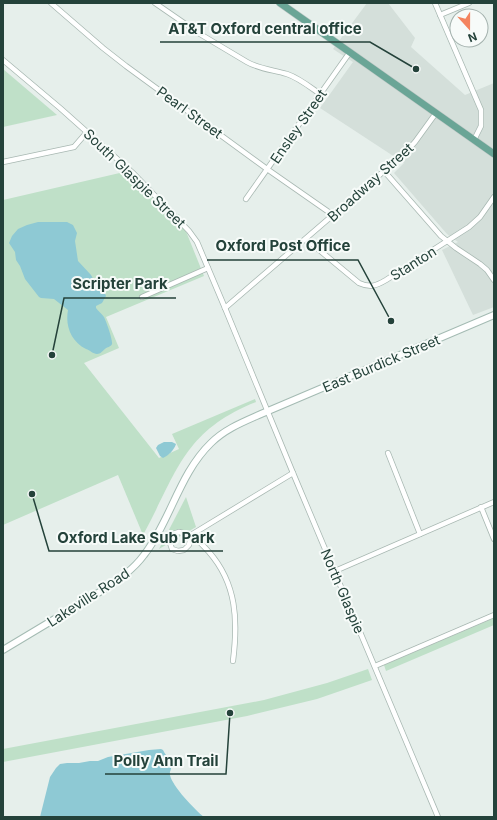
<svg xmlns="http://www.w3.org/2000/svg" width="497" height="820" viewBox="0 0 497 820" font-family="Inter,sans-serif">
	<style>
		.built { fill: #d4dfda }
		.green { fill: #bfe0c8 }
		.water { fill: #8ec9d4 }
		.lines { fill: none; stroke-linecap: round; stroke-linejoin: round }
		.street-casing { stroke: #a8b8b2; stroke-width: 6 }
		.secondary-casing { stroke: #a4bbb3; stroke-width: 8 }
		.primary-casing { stroke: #c2cac8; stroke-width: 8 }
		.street { stroke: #fff; stroke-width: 4.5 }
		.secondary { stroke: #fff; stroke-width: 6 }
		.primary { stroke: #6aa596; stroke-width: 7 }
		.labels { text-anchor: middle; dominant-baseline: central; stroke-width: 4; stroke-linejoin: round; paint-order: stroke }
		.street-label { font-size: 14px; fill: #24423a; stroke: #f7fbf9 }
		.leader { fill: none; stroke: #24423a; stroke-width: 1.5 }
		.callout-dot { fill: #24423a; stroke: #f7fbf9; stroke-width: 1.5 }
		.callout-label { font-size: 15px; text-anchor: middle; font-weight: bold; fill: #24423a; stroke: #f7fbf9; stroke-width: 4; stroke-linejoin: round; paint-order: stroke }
	</style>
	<rect width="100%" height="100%" fill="#e6efeb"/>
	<polygon class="built" points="367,3 388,3 415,38 411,47 465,95 494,83 494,307 473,315 442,250 458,242 447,234 394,173 404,163 320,108 353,62 333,49"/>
	<g class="green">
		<polygon points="3,69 57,115 3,127"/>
		<path d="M124,172L175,216L179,214L204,276L106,317L119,348L84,363L159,458L179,449L172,434L255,399L256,402C183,431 177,473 143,535L118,475L3,525V200Z"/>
		<polygon points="186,497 196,527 159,549"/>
		<polygon points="494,618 494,625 386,671 384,665"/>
		<polygon points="368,669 372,680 317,699 247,716 3,762 3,749 264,700 327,683"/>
	</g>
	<g class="water">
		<path d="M38,222H67L73,225L77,233L75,241L78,261L91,275L96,284L103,289L106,296L102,303L96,306V308C98,311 102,314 104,317C106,321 113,340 112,344C111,347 107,347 105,349C102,351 101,354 97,354C93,354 90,350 86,349C71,341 65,326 68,310L54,299L41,298L39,297L25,279L20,266L16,260L15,252L9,243L12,236L18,229L27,225Z"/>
		<path d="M164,442H172L176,444C174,450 169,455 163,458L160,456L156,448L158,445Z"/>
		<path d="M161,749L163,750C166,756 170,759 171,766C172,769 169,772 170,775C172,786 195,810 204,817H40L50,777L56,768L60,764L67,763H79L90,761H98L108,757L149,750Z"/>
	</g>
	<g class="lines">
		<g class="street-casing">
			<g id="street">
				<polyline points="51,3 103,48 126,66 267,169 333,215"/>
				<path d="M155,3L200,34L247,62C259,69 274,70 287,74C299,78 310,87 320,94"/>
				<polyline points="435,3 481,110 481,126 474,140"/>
				<polyline points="440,15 469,3"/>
				<polyline points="3,60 60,108 134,174 189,231 197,242 225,308 293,473 438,817"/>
				<polyline points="3,162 74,147 87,132"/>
				<polyline points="384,171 441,236 456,248 480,264 487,270 494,280"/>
				<polyline points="246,199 350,52"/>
				<path d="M306,239L359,283C370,288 376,286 386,280L469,227L480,217L494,197"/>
				<polyline points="142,297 208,268"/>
				<polyline points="225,308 405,153 415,142 436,113"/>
				<polyline points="388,453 420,534"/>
				<polyline points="481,507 494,539"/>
				<polyline points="335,571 494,502"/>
				<path d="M233,661C238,621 237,584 209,552C203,546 199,540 191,535L189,545L184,550L178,551L172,549L170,543L173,534L179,532L191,535L293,473"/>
				<polyline points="375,666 494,615"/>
			</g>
		</g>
		<g class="secondary-casing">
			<path id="secondary" d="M3,650L103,590C118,580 133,570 144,555C171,520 179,474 211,443C225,429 243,422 261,414L494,315"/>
		</g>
		<g class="primary-casing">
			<polyline id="primary" points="280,3 494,154"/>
		</g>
		<use href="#street" class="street"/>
		<use href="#secondary" class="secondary"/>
		<use href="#primary" class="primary"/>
	</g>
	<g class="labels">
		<g class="street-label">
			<text transform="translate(190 112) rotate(36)">Pearl Street</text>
			<text transform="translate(298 126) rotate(-55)">Ensley Street</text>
			<text transform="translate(135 178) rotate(44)">South Glaspie Street</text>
			<text transform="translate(370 182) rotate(-42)">Broadway Street</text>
			<text transform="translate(413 263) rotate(-32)">Stanton</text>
			<text transform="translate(381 363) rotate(-23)">East Burdick Street</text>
			<text transform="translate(343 591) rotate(67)">North Glaspie</text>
			<text transform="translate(88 597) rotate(-33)">Lakeville Road</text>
		</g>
	</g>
	<path class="leader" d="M416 69L370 42H160M391 321L358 260H207M52 355L64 298H176M32 494L49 551H223M230 713L226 774H105"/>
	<g class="callout-dot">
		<circle cx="416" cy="69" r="4"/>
		<circle cx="391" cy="321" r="4"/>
		<circle cx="52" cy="355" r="4"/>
		<circle cx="32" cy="494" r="4"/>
		<circle cx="230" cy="713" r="4"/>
	</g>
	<g class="callout-label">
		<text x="265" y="34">AT&amp;T Oxford central office</text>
		<text x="283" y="251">Oxford Post Office</text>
		<text x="120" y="289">Scripter Park</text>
		<text x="136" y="543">Oxford Lake Sub Park</text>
		<text x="166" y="766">Polly Ann Trail</text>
	</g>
	<rect width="497" height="820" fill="none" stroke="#24423a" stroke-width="8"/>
	<g transform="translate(469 28) rotate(159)"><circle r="19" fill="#f7fbf9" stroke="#a3b1ad"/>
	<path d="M0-3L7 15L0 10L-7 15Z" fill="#f4845f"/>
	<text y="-6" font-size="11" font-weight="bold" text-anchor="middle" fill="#24423a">N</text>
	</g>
</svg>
